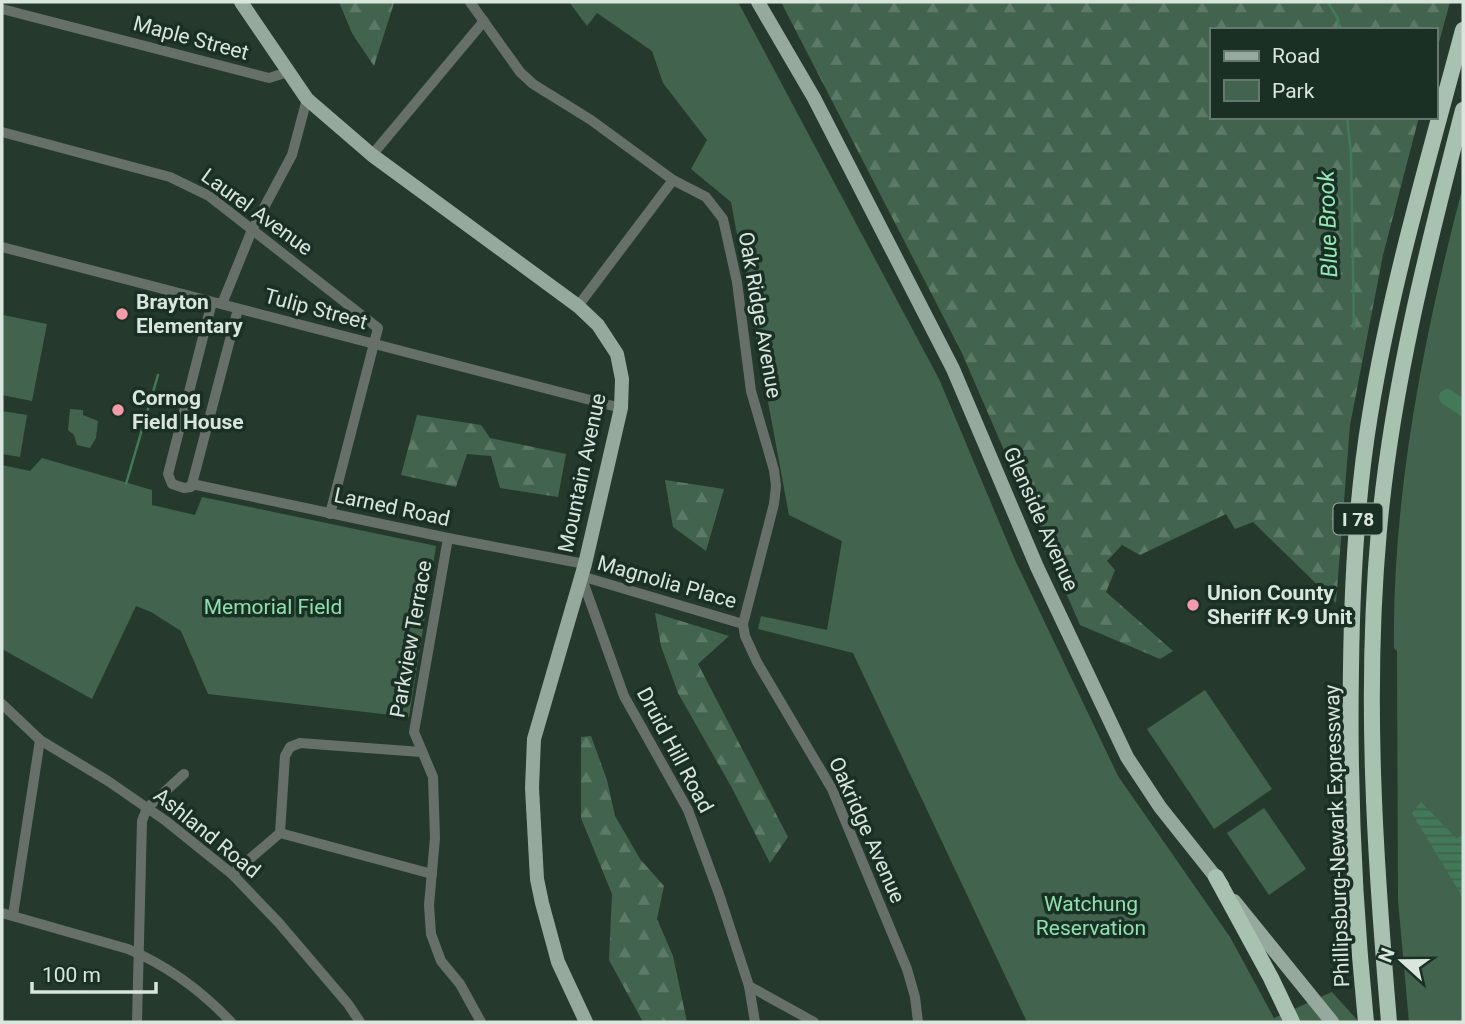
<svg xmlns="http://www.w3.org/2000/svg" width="1465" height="1024" viewBox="0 0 1465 1024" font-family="Roboto,sans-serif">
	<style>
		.forest { fill: url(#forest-firs) }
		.green { fill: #42644f }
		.water { fill: url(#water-rules) }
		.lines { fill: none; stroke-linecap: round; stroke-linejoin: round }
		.stream { stroke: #427959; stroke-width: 2.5 }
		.river { stroke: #427959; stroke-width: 16 }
		.minor { stroke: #667069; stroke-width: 10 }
		.major { stroke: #95aa9d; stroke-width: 14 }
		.highway { stroke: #a8c1b1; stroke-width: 16 }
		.poi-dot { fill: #f39aab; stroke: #1b3024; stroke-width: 2.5 }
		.labels { text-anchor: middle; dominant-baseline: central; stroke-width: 7; stroke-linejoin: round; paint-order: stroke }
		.shield { fill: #1b3024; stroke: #a0afa6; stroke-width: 2 }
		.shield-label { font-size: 19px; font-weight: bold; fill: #d9e6dd }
		.street-label { font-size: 21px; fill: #d9e6dd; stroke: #1b3024 }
		.poi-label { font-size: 21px; font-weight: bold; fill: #d9e6dd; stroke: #1b3024; text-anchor: start }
		.park-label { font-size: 21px; fill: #8de1af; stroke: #1b3024 }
		.water-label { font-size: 23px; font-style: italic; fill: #94e8b6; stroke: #1b3024 }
	</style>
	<defs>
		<pattern id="forest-firs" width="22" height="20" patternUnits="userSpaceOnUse" patternTransform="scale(1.75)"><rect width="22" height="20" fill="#42644f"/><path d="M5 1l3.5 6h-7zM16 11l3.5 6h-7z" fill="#5d7a68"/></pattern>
		<pattern id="water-rules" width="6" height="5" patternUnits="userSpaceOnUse" patternTransform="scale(1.75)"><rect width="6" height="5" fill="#427959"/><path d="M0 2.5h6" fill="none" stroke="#425f4e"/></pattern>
	</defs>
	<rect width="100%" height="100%" fill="#253a2d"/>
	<g class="forest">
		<polygon points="339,2 394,3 374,66 352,33"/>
		<polygon points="781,2 1450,2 1435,57 1435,30 1211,30 1211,117 1419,117 1383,255 1350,425 1336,603 1253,522 1235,529 1226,514 1140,555 1122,545 1107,561 1115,570 1106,592 1173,651 1160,659 1080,625 961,351"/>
		<polygon points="417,415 481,425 490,438 566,454 558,497 500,488 491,456 467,454 456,487 401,475"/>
		<polygon points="665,480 724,489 706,551 673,527"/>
		<polygon points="655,613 729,636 698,664 788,837 770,863 732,788 678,693 661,646"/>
		<polygon points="591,736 607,780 615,816 640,859 664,886 657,919 673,956 687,1022 643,1022 609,960 612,894 581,818 581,737"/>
	</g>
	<g class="green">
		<polygon points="569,2 738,2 939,379 1015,560 1118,776 1230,937 1274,1018 1332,992 1359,1022 1027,1022 853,653 758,629 761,616 827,630 842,541 789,515 731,202 691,169 707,140 663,83 652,51 597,13 587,26"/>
		<path d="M1463,186V1022H1409L1398,900L1397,651L1394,648C1392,496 1424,334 1463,186Z"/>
		<polygon points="3,315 47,324 32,401 2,395"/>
		<polygon points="70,409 83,410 83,415 98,421 96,438 90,448 77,445 74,435 68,430"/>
		<polygon points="2,411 27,415 20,457 2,454"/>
		<polygon points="42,458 152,490 152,505 195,515 202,497 436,546 409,717 208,694 181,631 151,612 136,606 92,699 2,649 2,465 30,471"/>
		<polygon points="1205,690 1272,789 1214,829 1147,729"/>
		<polygon points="1264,808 1306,869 1269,895 1227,833"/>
	</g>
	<polygon class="water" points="1421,802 1457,839 1463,832 1463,898 1412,813"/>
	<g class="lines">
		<g class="stream">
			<polyline points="1328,2 1338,19 1339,30"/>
			<polyline points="1347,117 1351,154 1354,329"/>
			<polyline points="126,484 158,375"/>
		</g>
		<polyline class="river" points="1447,397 1463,408"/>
		<g class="minor">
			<polyline points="470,2 520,72 533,84 591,120 673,180 706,197 723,219 737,282 751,391 774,470 776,486 774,504 743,624 745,636 757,662 832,789 907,969 915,997 918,1022"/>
			<polyline points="2,9 269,78 288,72"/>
			<polyline points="2,132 170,177 209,196 378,328 330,514"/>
			<polyline points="372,155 484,21"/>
			<polyline points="2,247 621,408"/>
			<polyline points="212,302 168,474 172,484 184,488 191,487 192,484 238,309"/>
			<polyline points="222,304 252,230 292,155 307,99"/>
			<polyline points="578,306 673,180"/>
			<polyline points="192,484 448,538 585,564"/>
			<polyline points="448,538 414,732 433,777 435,838 429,905 431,934 441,961 460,984 481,1022"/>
			<polyline points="581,576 624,696 688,810 719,894 749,986 755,1022"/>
			<polyline points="581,576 743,624"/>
			<polyline points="2,704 40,740 108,781 166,821 232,874 279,923 348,1004 360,1022"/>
			<polyline points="280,833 285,756 290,747 300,743 421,752"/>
			<polyline points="280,833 432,874"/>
			<polyline points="232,874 280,833"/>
			<path d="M2,913L128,949C168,966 201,990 231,1022"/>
			<polyline points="13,915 40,740"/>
			<polyline points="749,986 814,1022"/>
			<polyline points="137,1022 142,821 147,808 184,774"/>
		</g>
		<g class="major">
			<polyline points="241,2 307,99 372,155 578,306 598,325 617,354 622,379 621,408 585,564 534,739 532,788 537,879 542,903 558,962 586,1022"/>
			<polyline points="758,2 814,98 953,369 1037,567 1127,757 1160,807 1222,885"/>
			<polyline points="1234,901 1332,1022"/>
		</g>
		<g class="highway">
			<polyline points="1216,877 1271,978 1292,1022"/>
			<path d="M1366,1022C1354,905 1349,786 1351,668C1352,584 1356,499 1370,415C1391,285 1429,157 1463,30"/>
			<path d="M1389,1022C1375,859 1364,694 1379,530C1392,387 1427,249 1463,110"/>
		</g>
	</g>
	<g class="poi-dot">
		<circle cx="122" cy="314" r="7"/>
		<circle cx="118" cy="410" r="7"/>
		<circle cx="1193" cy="605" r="7"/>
	</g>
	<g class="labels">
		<rect class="shield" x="1333.5" y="503.5" width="49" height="31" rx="5"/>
		<g class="shield-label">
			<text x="1358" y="519">I 78</text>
		</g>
		<g class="street-label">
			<text transform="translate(191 38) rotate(15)">Maple Street</text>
			<text transform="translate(257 212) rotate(36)">Laurel Avenue</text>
			<text transform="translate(316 309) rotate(15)">Tulip Street</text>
			<text transform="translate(760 315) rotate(80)">Oak Ridge Avenue</text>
			<text transform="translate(582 473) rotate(-78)">Mountain Avenue</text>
			<text transform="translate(392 507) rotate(12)">Larned Road</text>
			<text transform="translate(1041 519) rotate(66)">Glenside Avenue</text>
			<text transform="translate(667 582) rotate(16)">Magnolia Place</text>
			<text transform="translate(411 639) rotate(-80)">Parkview Terrace</text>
			<text transform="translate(675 750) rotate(62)">Druid Hill Road</text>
			<text transform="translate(867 830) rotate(66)">Oakridge Avenue</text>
			<text transform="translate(207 833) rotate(39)">Ashland Road</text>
			<text transform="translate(1337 836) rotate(-92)">Phillipsburg-Newark Expressway</text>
		</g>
		<g class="poi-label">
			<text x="136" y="302">Brayton<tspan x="136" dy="24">Elementary</tspan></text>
			<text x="132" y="398">Cornog<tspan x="132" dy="24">Field House</tspan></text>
			<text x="1207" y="593">Union County<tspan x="1207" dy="24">Sheriff K-9 Unit</tspan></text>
		</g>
		<g class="park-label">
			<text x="273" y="607">Memorial Field</text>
			<text x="1091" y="904">Watchung<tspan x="1091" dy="24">Reservation</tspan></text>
		</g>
		<g class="water-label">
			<text transform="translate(1328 224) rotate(-92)">Blue Brook</text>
		</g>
	</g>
	<rect width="1465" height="1024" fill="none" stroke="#d9e6dd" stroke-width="7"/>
	<rect x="1210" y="28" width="228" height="91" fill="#1b3024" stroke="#67796e" stroke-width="2"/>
	<rect x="1224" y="51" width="35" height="10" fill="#95aa9d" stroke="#67796e" stroke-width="2"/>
	<text x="1272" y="63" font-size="21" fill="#d9e6dd">Road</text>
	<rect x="1224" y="80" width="35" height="21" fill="#42644f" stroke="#67796e" stroke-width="2"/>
	<text x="1272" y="98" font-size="21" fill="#d9e6dd">Park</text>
	<g transform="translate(1402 961) rotate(291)" stroke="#1b3024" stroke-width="5" paint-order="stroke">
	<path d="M0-5L12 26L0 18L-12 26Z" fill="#d9e6dd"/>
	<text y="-10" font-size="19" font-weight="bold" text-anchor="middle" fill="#d9e6dd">N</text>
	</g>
	<path d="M32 982v10h124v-10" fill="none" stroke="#d9e6dd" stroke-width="3.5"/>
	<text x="42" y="982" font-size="21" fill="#d9e6dd" stroke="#1b3024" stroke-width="5" paint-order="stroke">100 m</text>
</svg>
